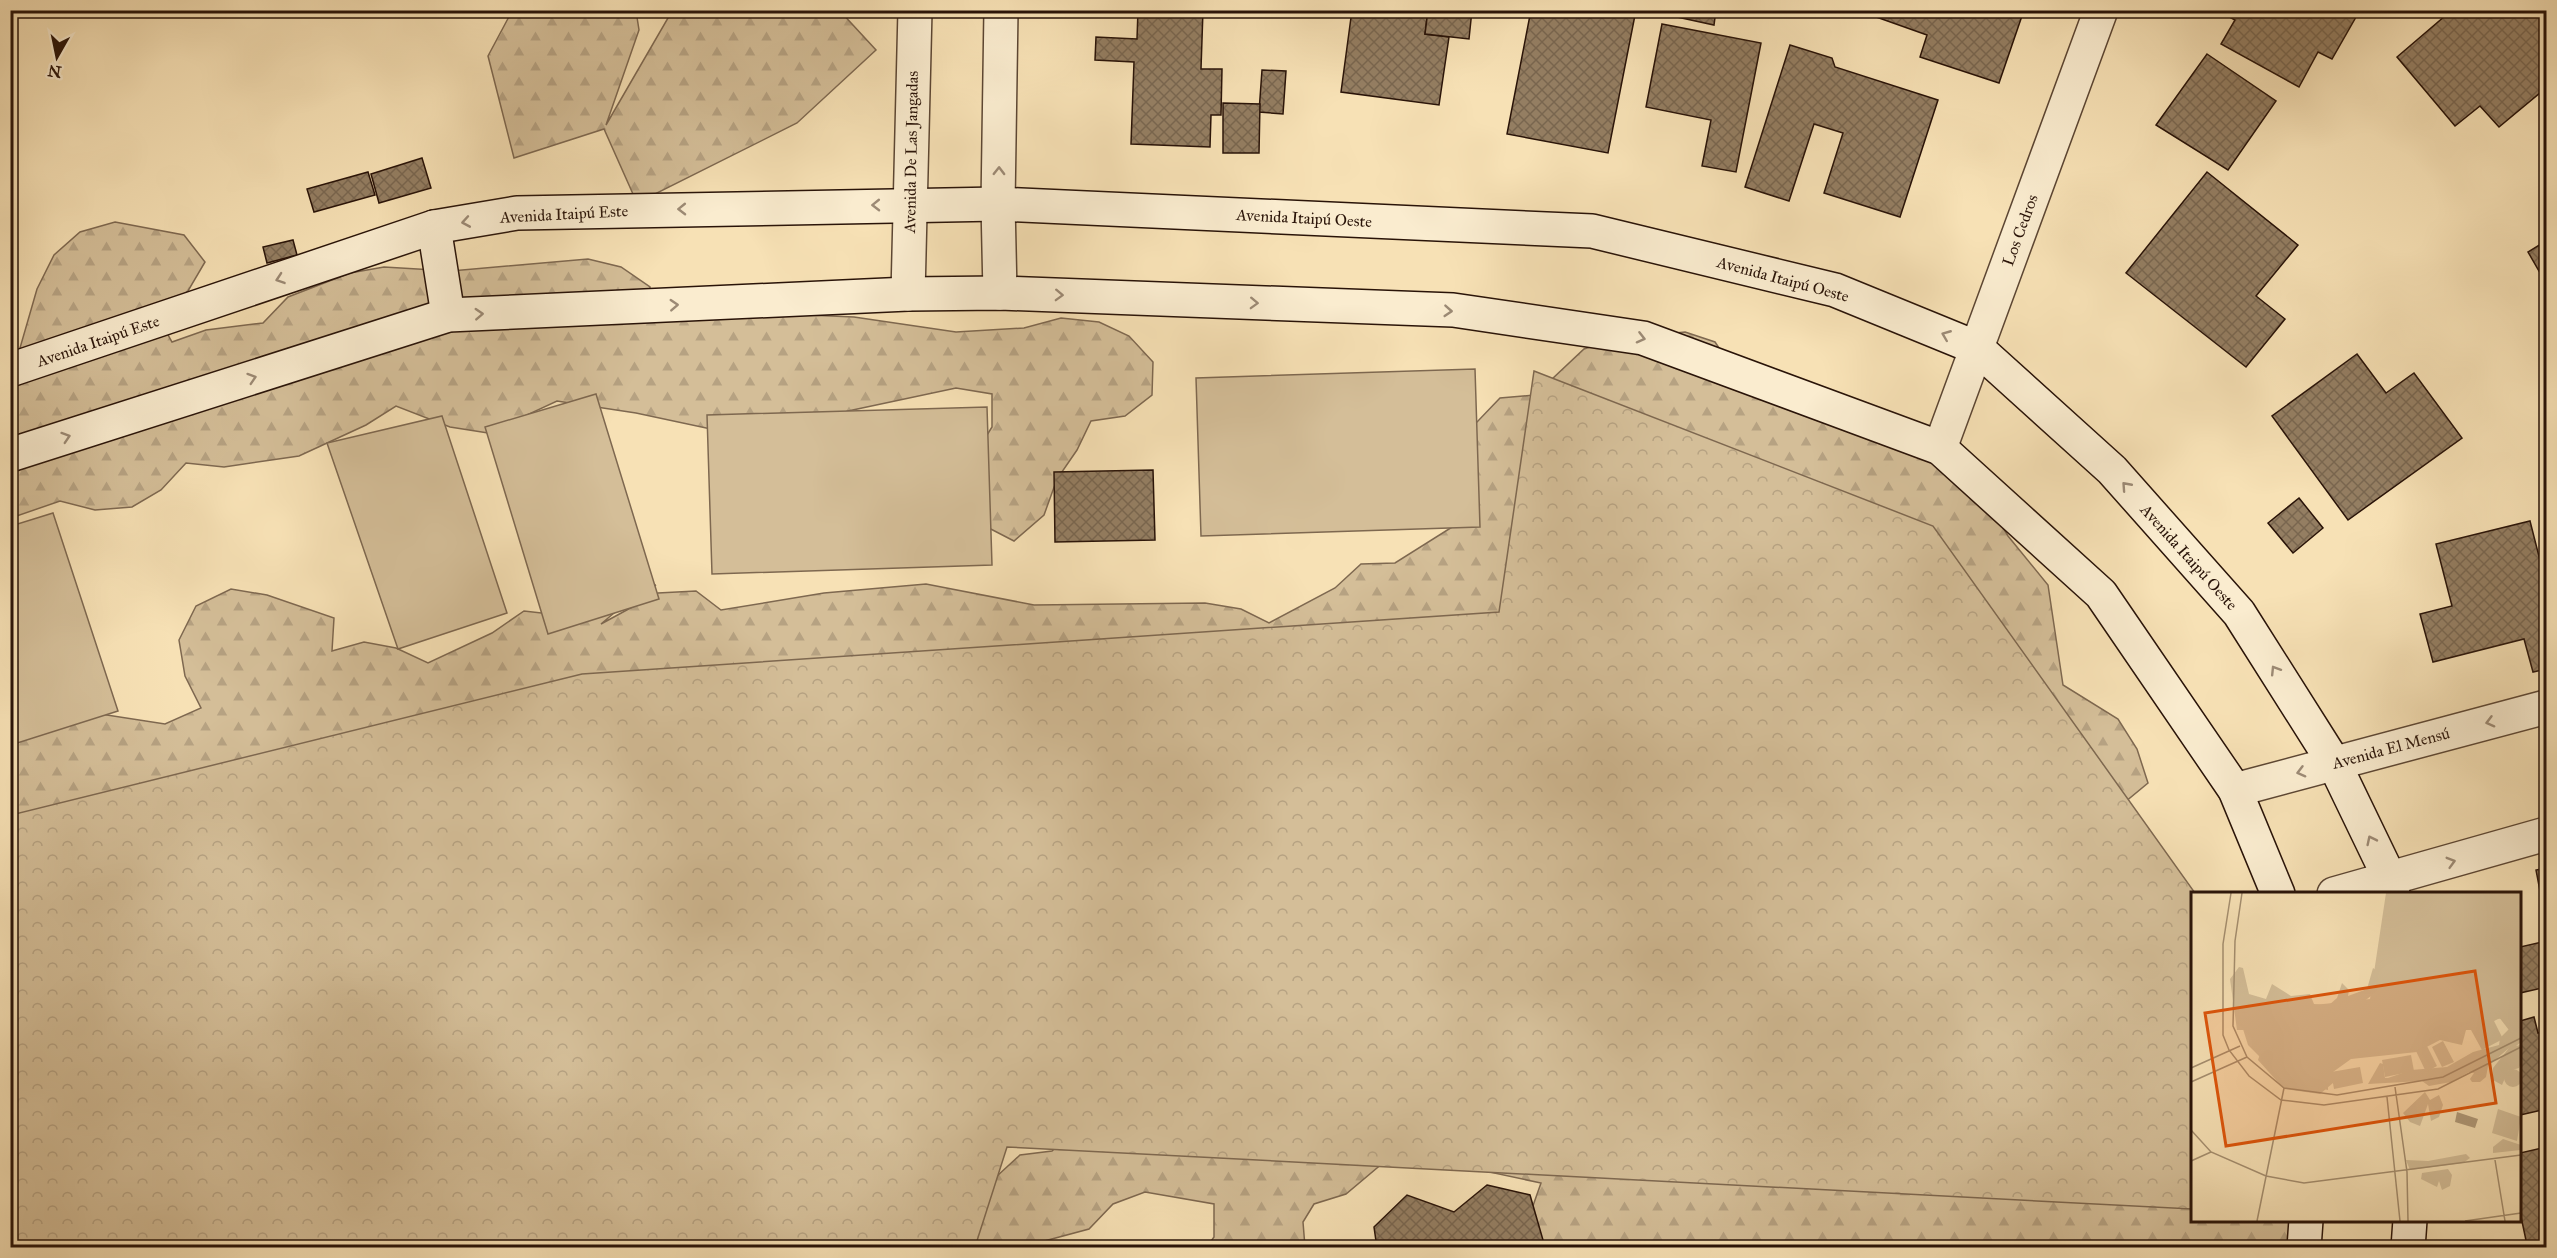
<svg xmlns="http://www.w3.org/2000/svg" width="2557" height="1258" viewBox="0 0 2557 1258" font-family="'IM FELL Great Primer',serif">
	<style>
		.forest { fill: url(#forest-firs); stroke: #7e6850; stroke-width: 1.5 }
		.park { fill: url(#park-crowns); stroke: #7e6850; stroke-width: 1.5 }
		.pitch { fill: #d4be98; stroke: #7e6850; stroke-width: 1.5 }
		.building { fill: url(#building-cross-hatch); stroke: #291308; stroke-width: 1.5 }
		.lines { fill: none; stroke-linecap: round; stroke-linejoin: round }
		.street-casing { stroke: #5c4633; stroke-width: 36 }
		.secondary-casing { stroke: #291308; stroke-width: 36 }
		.street { stroke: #faeccf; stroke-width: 33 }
		.secondary { stroke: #faeccf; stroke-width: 33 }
		.oneway { stroke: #9c8a75 }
		.labels { text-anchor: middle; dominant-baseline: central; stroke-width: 5; stroke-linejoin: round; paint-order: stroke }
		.street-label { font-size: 16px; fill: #291308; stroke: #faeccf }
		.inset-road { fill: none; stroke: #a58f70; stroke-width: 1.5 }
		.view { fill: #de560c; fill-opacity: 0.15; stroke: #de560c; stroke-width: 3 }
		.inset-edge { fill: none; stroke: #291308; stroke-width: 3 }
	</style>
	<defs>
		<pattern id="forest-firs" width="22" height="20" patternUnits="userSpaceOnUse" patternTransform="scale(1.5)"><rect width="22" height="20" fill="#d4be98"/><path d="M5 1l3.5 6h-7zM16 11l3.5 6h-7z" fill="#b6a282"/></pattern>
		<pattern id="park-crowns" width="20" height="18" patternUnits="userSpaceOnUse" patternTransform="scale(1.5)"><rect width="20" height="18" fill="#d4be98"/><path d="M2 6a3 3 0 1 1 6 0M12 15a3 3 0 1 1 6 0" fill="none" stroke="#b6a282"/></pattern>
		<pattern id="building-cross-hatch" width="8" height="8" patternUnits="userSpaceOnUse" patternTransform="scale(1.5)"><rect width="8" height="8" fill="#947e62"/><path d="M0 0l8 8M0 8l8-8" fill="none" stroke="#79664f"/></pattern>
	</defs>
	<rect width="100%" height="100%" fill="#f7e1b5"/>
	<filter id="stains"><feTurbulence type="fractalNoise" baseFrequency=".00333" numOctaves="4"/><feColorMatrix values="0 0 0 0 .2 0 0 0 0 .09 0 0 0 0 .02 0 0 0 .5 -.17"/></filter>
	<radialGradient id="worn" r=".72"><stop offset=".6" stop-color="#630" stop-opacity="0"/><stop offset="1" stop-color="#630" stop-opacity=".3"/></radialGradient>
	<g class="forest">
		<polygon points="512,11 636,11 639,30 606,125 672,11 840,11 876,50 797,123 637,203 604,129 514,158 488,56"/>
		<polygon points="115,222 184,235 205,262 188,291 156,313 172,342 206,330 263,323 288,297 350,273 384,267 451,271 588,259 621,267 650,287 649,320 716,311 854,317 956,332 1024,328 1061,318 1099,322 1129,336 1153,362 1152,395 1125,416 1091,421 1077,450 1057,479 1044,515 1014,541 981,524 974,456 992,427 992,394 956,388 848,411 814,423 739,435 636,413 557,401 488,433 450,427 396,406 366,425 299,456 224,467 186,463 161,490 132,507 95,510 60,501 11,518 10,364 18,355 37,289 54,255 80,232"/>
		<polygon points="1685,332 1715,342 1735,372 1934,439 1978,486 2008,536 2048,585 2063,685 2118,719 2137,749 2148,783 2090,831 2192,1031 2192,1220 2291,1221 2313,1247 1539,1247 1529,1217 1541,1183 1396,1152 1346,1194 1314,1204 1303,1222 1305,1247 1207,1247 1214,1237 1214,1204 1145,1192 1113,1204 1089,1229 1022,1247 901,1247 996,1177 1020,1155 1052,1151 1076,1128 11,949 10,748 36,720 68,709 165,724 201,708 185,676 179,640 196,606 231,589 267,595 334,618 332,651 364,642 396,648 428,663 492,633 524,611 559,615 656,585 627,602 601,624 658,593 696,591 721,610 824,593 926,584 1034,605 1205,603 1241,609 1269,623 1335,588 1361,564 1395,563 1457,524 1476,423 1500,398 1535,395 1584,349 1614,339"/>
	</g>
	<polygon class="park" points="1534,371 1933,526 2195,893 2192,894 2192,1209 1007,1147 975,1247 11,1247 11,815 582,674 1499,612"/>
	<g class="pitch">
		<polygon points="1475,369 1480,527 1201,536 1196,378"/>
		<polygon points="596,394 659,599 548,634 485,427"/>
		<polygon points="987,407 992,565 712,574 707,415"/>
		<polygon points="442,416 507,613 398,649 327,443"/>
		<polygon points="53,513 118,711 11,745 11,526"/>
	</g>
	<g class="building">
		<polygon points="1138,10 1203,10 1201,69 1222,69 1221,115 1211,115 1210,147 1131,144 1134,62 1095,60 1096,37 1137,39"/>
		<polygon points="1352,10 1428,10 1425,34 1449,37 1439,105 1341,92"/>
		<polygon points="1428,10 1472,10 1469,39 1425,34"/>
		<polygon points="1531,10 1590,10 1610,14 1611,10 1636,10 1608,153 1507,134"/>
		<polygon points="1664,10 1716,10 1714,25 1663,14"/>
		<polygon points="1866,10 2024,10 1999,83 1920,57 1927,35 1865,13"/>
		<polygon points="2224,10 2360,10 2332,59 2318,52 2299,87 2221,44 2235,20 2222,13"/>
		<polygon points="2452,10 2546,10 2546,88 2499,127 2480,106 2455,126 2397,57"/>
		<polygon points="1662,24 1761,43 1736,172 1702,166 1711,120 1646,107"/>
		<polygon points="1790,45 1832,58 1835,67 1938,100 1900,217 1824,193 1843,133 1814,124 1789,201 1745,187"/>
		<polygon points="2207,54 2276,101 2228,170 2156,125"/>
		<polygon points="1262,70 1286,71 1283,114 1259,112"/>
		<polygon points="1223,103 1260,104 1259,153 1223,153"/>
		<polygon points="422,158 431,188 379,203 371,174"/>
		<polygon points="368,172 375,195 314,212 307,189"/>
		<polygon points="2207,172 2298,245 2256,296 2285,319 2246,367 2126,273"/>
		<polygon points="293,240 297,255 267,263 263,247"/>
		<polygon points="2546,241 2546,276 2543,278 2528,252"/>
		<polygon points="2357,354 2386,393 2414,373 2462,438 2348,520 2272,416"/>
		<polygon points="1153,470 1155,540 1055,542 1054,472"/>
		<polygon points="2299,498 2323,528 2293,553 2268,523"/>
		<polygon points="2530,521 2546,584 2546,669 2533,672 2524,639 2433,662 2420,614 2452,606 2436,544"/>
		<polygon points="2546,868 2546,922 2536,870"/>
		<polygon points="2546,941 2546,987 2520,993 2520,947"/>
		<polygon points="2534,1017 2538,1033 2546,1031 2546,1109 2520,1115 2520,1021"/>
		<polygon points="2546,1147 2546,1240 2527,1245 2520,1212 2520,1153"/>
		<polygon points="1487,1185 1530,1195 1543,1240 1536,1248 1377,1248 1374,1227 1407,1195 1454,1212"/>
	</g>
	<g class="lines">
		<g class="street-casing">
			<g id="street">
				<polyline points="1000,293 998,204 1001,10"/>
				<polyline points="908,294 915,10"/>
				<polyline points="1940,448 2101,10"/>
				<polyline points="2235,790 2546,707"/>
				<polyline points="2334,894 2546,834"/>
			</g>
		</g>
		<g class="secondary-casing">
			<g id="secondary">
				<polyline points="434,227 448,315"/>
				<polyline points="10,370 434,227 517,213 998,204 1592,231 1835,290 1977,348 2112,470 2239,613 2334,763 2390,879 2393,894"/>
				<polyline points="10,455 448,315 908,294 1000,293 1453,310 1643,338 1940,448 2101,594 2235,790 2278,894"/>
				<polyline points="2304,1248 2306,1220"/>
				<polyline points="2408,1248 2410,1220"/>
			</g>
		</g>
		<use href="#street" class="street"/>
		<use href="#secondary" class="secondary"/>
	</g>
	<defs><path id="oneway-chevron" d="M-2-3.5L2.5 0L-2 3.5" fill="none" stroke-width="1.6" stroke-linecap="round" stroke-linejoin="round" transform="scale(1.5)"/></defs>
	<g class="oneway">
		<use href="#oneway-chevron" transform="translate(999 171) rotate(-89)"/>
		<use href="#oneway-chevron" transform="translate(876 205) rotate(179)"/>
		<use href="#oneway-chevron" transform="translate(682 209) rotate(179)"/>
		<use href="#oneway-chevron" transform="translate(466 222) rotate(170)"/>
		<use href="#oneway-chevron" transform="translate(280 279) rotate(161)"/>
		<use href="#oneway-chevron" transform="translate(1059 295) rotate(2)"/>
		<use href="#oneway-chevron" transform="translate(1254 303) rotate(2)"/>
		<use href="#oneway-chevron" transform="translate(674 305) rotate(-3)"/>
		<use href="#oneway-chevron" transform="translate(1448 311) rotate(4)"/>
		<use href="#oneway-chevron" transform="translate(479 314) rotate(-3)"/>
		<use href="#oneway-chevron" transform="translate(1946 335) rotate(-158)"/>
		<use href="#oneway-chevron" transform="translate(1641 338) rotate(14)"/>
		<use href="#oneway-chevron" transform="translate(252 378) rotate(-18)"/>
		<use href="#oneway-chevron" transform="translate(66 437) rotate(-18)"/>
		<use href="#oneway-chevron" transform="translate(2126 486) rotate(-132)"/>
		<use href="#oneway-chevron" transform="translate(2275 670) rotate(-122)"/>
		<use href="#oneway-chevron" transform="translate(2490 722) rotate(165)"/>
		<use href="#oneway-chevron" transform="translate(2301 772) rotate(165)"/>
		<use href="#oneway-chevron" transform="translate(2371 840) rotate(-116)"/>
		<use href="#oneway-chevron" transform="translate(2451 862) rotate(-16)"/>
	</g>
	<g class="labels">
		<g class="street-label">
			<text transform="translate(911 152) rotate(-89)">Avenida De Las Jangadas</text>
			<text transform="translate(564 214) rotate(-3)">Avenida Itaipú Este</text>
			<text transform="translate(1304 218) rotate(3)">Avenida Itaipú Oeste</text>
			<text transform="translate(2020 230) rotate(-70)">Los Cedros</text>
			<text transform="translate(1783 279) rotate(15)">Avenida Itaipú Oeste</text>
			<text transform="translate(98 341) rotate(-19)">Avenida Itaipú Este</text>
			<text transform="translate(2189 557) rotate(48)">Avenida Itaipú Oeste</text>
			<text transform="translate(2391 748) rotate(-15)">Avenida El Mensú</text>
		</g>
	</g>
	<g transform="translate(2191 892)">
		<rect width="330" height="330" fill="#f7e1b5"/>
		<path d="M48,75L52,76L58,102L75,107L81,92L100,104L119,102L123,112L138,113L146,106L151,91L158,98L157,104L176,97L182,76L188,80L180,104L172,110L330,76V150L325,154L330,153V171L328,176L317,179L311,193L302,188V176L318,156L297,174L295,185L289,190H281L279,187L283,181L278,180L260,190L238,194L231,189L177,192L189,171L192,172L194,186H197L220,178L256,175L282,160L308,153L309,146L320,135L315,126L307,127L286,138H275L271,153L249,148L226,160L160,167L142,180V191L129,202L93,197L67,168L70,159L60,138H46L39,87ZM234,200L239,208L248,203L252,213L248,225L240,229L237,212L229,234L219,230L212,221ZM312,247L330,253V258L302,261V255ZM275,262L279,266L272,271L219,278L215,268L237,269ZM257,277L261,283L259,294L251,298L248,289L246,295L230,287L231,281Z" fill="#d4be98"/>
		<path d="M195,1H330V133L321,142L304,120L232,150L137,172V198L92,188L57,153L47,121L179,107Z" fill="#d4be98"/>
		<path d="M302,127L312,147L291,158L280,138ZM252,149L263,170L251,175L241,155ZM236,154L246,174L235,180L225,159ZM220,163L223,179L194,185L191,168ZM169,175L172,191L143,197L140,180ZM313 186a9 9 0 1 1 18 0a9 9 0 1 1-18 0ZM307,217L330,225L326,249L301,241Z" fill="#d4be98"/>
		<path d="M266,220L287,227L284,236L264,230Z" fill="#b19b7a"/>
		<path class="inset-road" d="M40,1L32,52V143L38,158L58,184L90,208L133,213L247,197L330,155M51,1L44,49L42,134L56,165L93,196L146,203L252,185L330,146M0,176L49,154M0,190L56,165M204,195L216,280L217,329M196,205L209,329M0,238L20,260L75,284L113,291L330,263M304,268L314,329M0,269L20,260M66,329L93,196M274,329L330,321"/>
		<path class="view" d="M284,79L305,211L35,254L14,121Z"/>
		<rect width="330" height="330" class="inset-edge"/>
	</g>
	<rect width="2557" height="1258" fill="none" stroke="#f7e1b5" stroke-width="36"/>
	<rect x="12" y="12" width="2533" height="1234" fill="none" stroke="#291308" stroke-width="3"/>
	<rect x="18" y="18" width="2521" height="1222" fill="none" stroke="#291308" stroke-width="1.5"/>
	<g transform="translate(57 57) rotate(189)" stroke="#faeccf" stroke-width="4.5" paint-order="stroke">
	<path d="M0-4.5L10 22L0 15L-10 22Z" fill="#291308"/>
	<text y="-9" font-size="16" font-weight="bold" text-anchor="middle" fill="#291308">N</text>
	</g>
	<rect width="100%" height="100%" filter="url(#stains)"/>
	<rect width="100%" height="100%" fill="url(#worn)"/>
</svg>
